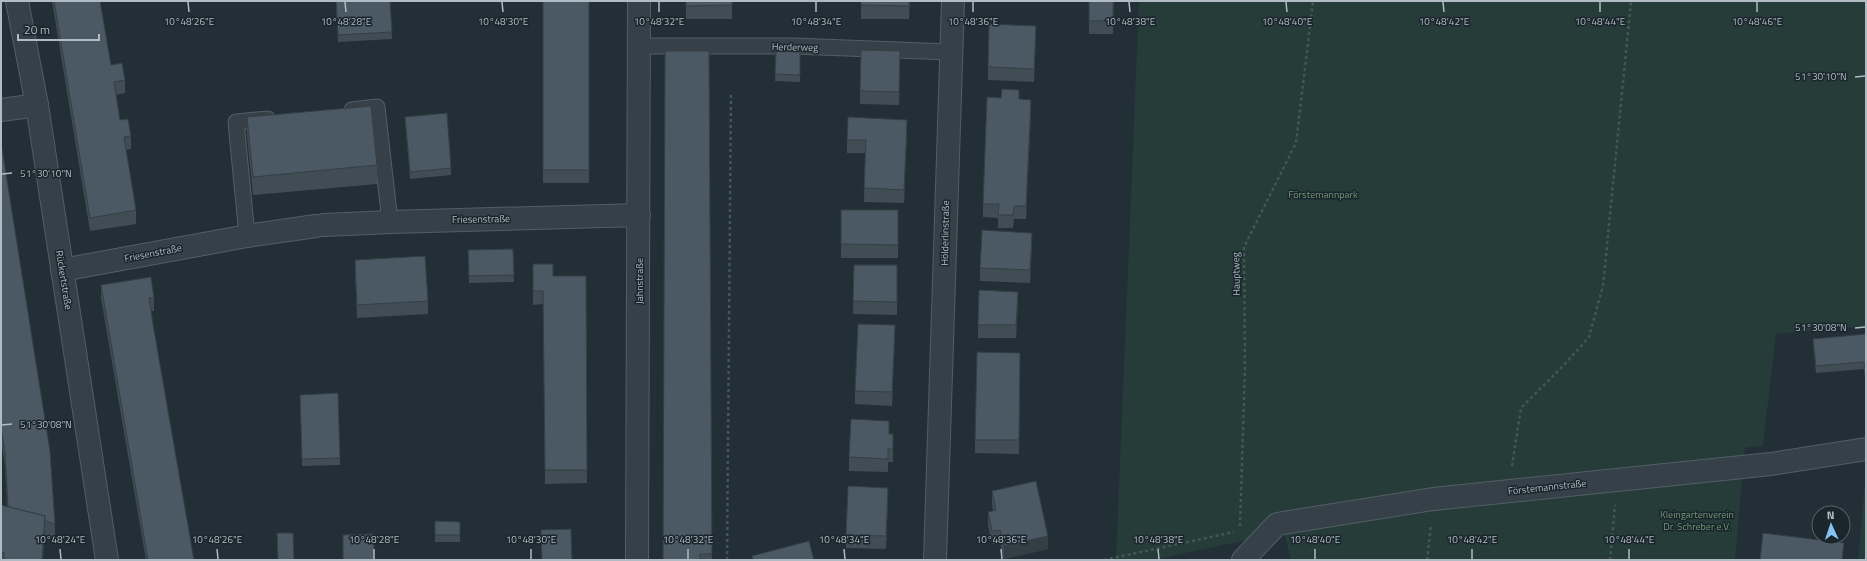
<svg xmlns="http://www.w3.org/2000/svg" width="1867" height="561" viewBox="0 0 1867 561" font-family="'Titillium Web',sans-serif">
	<style>
		.green { fill: #263c39 }
		.lines { fill: none; stroke-linecap: round; stroke-linejoin: round }
		.service-casing { stroke: #535e65; stroke-width: 17 }
		.minor-casing { stroke: #535e65; stroke-width: 24 }
		.path { stroke: #435756; stroke-width: 2.5; stroke-dasharray: 3 3; stroke-linecap: butt }
		.service { stroke: #354048; stroke-width: 15 }
		.minor { stroke: #354048; stroke-width: 22 }
		.wall { fill: #404d55 }
		.shaded-wall { fill: #343e45 }
		.building { fill: #4a5963; stroke: #343e45 }
		.ticks { fill: none; stroke: #b0bbc4; stroke-width: 1.5 }
		.labels { text-anchor: middle; dominant-baseline: central; stroke-width: 3; stroke-linejoin: round; paint-order: stroke }
		.street-label { font-size: 10px; fill: #b0bbc4; stroke: #1a252c }
		.park-label { font-size: 10px; fill: #709972; stroke: #1a252c }
		.ticks-label { font-size: 10px; text-anchor: middle; fill: #b0bbc4; stroke: #1a252c; stroke-width: 3; stroke-linejoin: round; paint-order: stroke }
	</style>
	<rect width="100%" height="100%" fill="#222f37"/>
	<g class="green">
		<polygon points="1139,1 1866,1 1866,326 1776,334 1763,445 1745,448 1735,560 1291,560 1284,532 1153,560 1116,560"/>
		<polygon points="1866,470 1866,560 1858,560"/>
	</g>
	<g class="lines">
		<g class="service-casing">
			<g id="service">
				<polyline points="639,46 794,46 950,52"/>
				<polyline points="352,110 377,107 390,222"/>
				<polyline points="247,236 236,122 268,119"/>
			</g>
		</g>
		<g class="minor-casing">
			<g id="minor">
				<polyline points="17,1 37,105 107,560"/>
				<polyline points="1,110 37,105"/>
				<polyline points="324,225 390,222 639,215"/>
				<polyline points="62,270 247,236 316,226"/>
				<polyline points="637,560 639,1"/>
				<polyline points="935,560 953,1"/>
				<polyline points="1243,560 1277,524 1433,499 1771,464 1866,449"/>
			</g>
		</g>
		<g class="path">
			<polyline points="1512,466 1521,408 1564,365 1589,337 1603,286 1631,1"/>
			<polyline points="1240,526 1245,367 1244,247 1296,143 1313,1"/>
			<polyline points="727,560 731,95"/>
			<polyline points="1104,560 1234,532"/>
			<polyline points="1427,560 1431,525"/>
			<polyline points="1610,560 1615,505"/>
		</g>
		<use href="#service" class="service"/>
		<use href="#minor" class="minor"/>
	</g>
	<g class="wall">
		<polygon points="52,1 100,1 111,65 125,80 125,93 116,95 120,120 131,136 131,149 126,150 136,210 136,224 90,231"/>
		<polygon points="336,1 390,1 392,39 338,42"/>
		<rect x="543" y="1" width="46" height="182"/>
		<rect x="686" y="1" width="46" height="18"/>
		<polygon points="861,1 910,1 909,19 861,19"/>
		<polygon points="1089,1 1114,1 1113,34 1089,34"/>
		<polygon points="1036,39 1034,82 988,80 988,67"/>
		<polygon points="709,51 712,560 663,560"/>
		<polygon points="776,51 800,52 800,82 775,81"/>
		<polygon points="900,64 899,105 860,104 860,91"/>
		<polygon points="1019,99 1031,113 1026,219 1014,219 1013,228 998,228 998,218 983,217 983,204"/>
		<polygon points="247,117 377,165 377,184 253,195 247,136"/>
		<polygon points="405,117 451,168 451,175 410,179"/>
		<polygon points="907,133 904,203 864,202 865,153 847,153 847,140"/>
		<polygon points="1,142 55,524 55,537 45,535 43,560 1,560 1,505 7,507 5,466 1,440"/>
		<rect x="841" y="210" width="57" height="48"/>
		<polygon points="1032,246 1030,283 980,281 980,268"/>
		<polygon points="513,249 514,282 469,283 468,250"/>
		<polygon points="355,260 428,301 428,314 357,318 355,273"/>
		<polygon points="533,264 553,276 586,276 587,483 545,484 543,304 533,305"/>
		<polygon points="854,265 897,265 897,315 853,314"/>
		<polygon points="101,285 154,298 154,311 151,311 154,330 194,560 146,560 101,298"/>
		<polygon points="1018,305 1016,338 978,338 978,325"/>
		<polygon points="1866,334 1866,377 1865,377 1864,369 1816,373 1813,346 1813,339"/>
		<polygon points="895,338 892,406 855,404 855,391"/>
		<polygon points="1020,366 1019,454 975,453 975,440"/>
		<polygon points="300,395 340,458 340,465 302,466"/>
		<polygon points="889,434 893,447 893,462 888,462 888,472 849,471 849,457"/>
		<polygon points="992,491 1048,549 1004,559 1000,543 992,544 988,525 988,512 993,511 992,504"/>
		<polygon points="888,501 886,549 846,548 846,535"/>
		<polygon points="435,521 460,522 460,542 435,542"/>
	</g>
	<g class="shaded-wall">
		<polygon points="1036,26 1036,39 1034,82 1034,69"/>
		<polygon points="1031,100 1031,113 1026,219 1026,206"/>
		<polygon points="907,120 907,133 904,203 904,190"/>
		<polygon points="1032,233 1032,246 1030,283 1030,270"/>
		<polygon points="1018,292 1018,305 1016,338 1016,325"/>
		<polygon points="895,325 895,338 892,406 892,392"/>
		<polygon points="888,488 888,501 886,549 886,536"/>
		<polygon points="45,516 45,535 43,560 42,560"/>
		<polygon points="1048,536 1048,549 1004,559 1004,546"/>
	</g>
	<g class="building">
		<polygon points="54,1 100,1 111,65 122,63 125,80 114,82 120,120 128,119 131,136 124,137 136,210 90,218"/>
		<polygon points="336,1 390,1 392,32 338,35"/>
		<rect x="543" y="1" width="46" height="169"/>
		<polygon points="686,1 732,1 732,5 686,6"/>
		<polygon points="861,1 909,1 909,6 861,5"/>
		<rect x="1089" y="1" width="24" height="20"/>
		<polygon points="989,24 1036,26 1034,69 988,67"/>
		<polygon points="861,50 900,51 899,92 860,91"/>
		<polygon points="665,51 709,51 712,554 700,554 700,560 663,560"/>
		<polygon points="776,51 800,52 800,75 775,74"/>
		<polygon points="1002,89 1019,90 1019,99 1031,100 1026,206 1014,206 1013,215 998,215 999,204 983,204 987,97 1001,98"/>
		<polygon points="371,106 377,165 253,177 247,117"/>
		<polygon points="447,113 451,168 410,172 405,117"/>
		<polygon points="848,117 907,120 904,190 864,188 866,140 847,140"/>
		<polygon points="1,142 50,451 55,524 45,521 45,516 8,507 5,452 1,427"/>
		<polygon points="841,210 898,210 898,245 841,244"/>
		<polygon points="982,230 1032,233 1030,270 980,268"/>
		<polygon points="513,249 514,275 469,276 468,250"/>
		<polygon points="425,256 428,301 357,305 355,260"/>
		<polygon points="533,264 553,264 553,276 586,276 587,470 545,470 543,291 533,291"/>
		<polygon points="854,265 897,265 897,302 853,301"/>
		<polygon points="151,277 154,298 149,298 154,330 194,560 148,560 101,285"/>
		<polygon points="979,290 1018,292 1016,325 978,325"/>
		<polygon points="858,324 895,325 892,392 855,391"/>
		<polygon points="1866,334 1866,370 1865,370 1864,362 1816,366 1813,339"/>
		<polygon points="977,352 1020,353 1019,440 975,440"/>
		<polygon points="338,393 340,458 302,459 300,395"/>
		<polygon points="851,419 889,421 889,434 893,434 893,449 888,449 888,459 849,457"/>
		<polygon points="1036,481 1048,536 1004,546 1000,530 992,531 988,512 996,510 992,491"/>
		<polygon points="848,486 888,488 886,536 846,535"/>
		<polygon points="1,505 45,516 42,560 4,560 4,553 1,552"/>
		<polygon points="435,521 460,522 460,535 435,535"/>
		<polygon points="571,529 572,560 542,560 541,530"/>
		<polygon points="277,533 293,533 294,560 278,560"/>
		<polygon points="1763,533 1844,543 1842,560 1760,560"/>
		<polygon points="374,534 374,560 343,560 343,535"/>
		<polygon points="809,541 814,560 753,560 752,556"/>
	</g>
	<path class="ticks" d="M188,2L189,12M345,2L346,12M502,2L503,12M659,2V12M816,2V12M973,2V12M1129,2L1130,12M1286,2L1287,12M1443,2L1444,12M1600,2V12M1757,2V12M1855,77L1865,76M2,174L12,173M1855,328L1865,327M2,425L12,424M60,549L61,559M217,549L218,559M374,549V559M531,549V559M688,549V559M844,549L845,559M1001,549L1002,559M1158,549L1159,559M1315,549V559M1472,549V559M1629,549V559"/>
	<g class="labels">
		<g class="street-label">
			<text transform="translate(795 47) rotate(1)">Herderweg</text>
			<text transform="translate(481 219) rotate(-1)">Friesenstraße</text>
			<text transform="translate(945 233) rotate(-89)">Hölderlinstraße</text>
			<text transform="translate(153 253) rotate(-11)">Friesenstraße</text>
			<text transform="translate(1236 274) rotate(-91)">Hauptweg</text>
			<text transform="translate(64 280) rotate(81)">Rückertstraße</text>
			<text transform="translate(639 281) rotate(-90)">Jahnstraße</text>
			<text transform="translate(1547 487) rotate(-6)">Förstemannstraße</text>
		</g>
		<g class="park-label">
			<text x="1323" y="194">Förstemannpark</text>
			<text x="1697" y="514">Kleingartenverein<tspan x="1697" dy="12">Dr. Schreber e.V.</tspan></text>
		</g>
	</g>
	<g class="ticks-label">
		<text x="189" y="25">10°48'26"E</text>
		<text x="346" y="25">10°48'28"E</text>
		<text x="503" y="25">10°48'30"E</text>
		<text x="659" y="25">10°48'32"E</text>
		<text x="816" y="25">10°48'34"E</text>
		<text x="973" y="25">10°48'36"E</text>
		<text x="1130" y="25">10°48'38"E</text>
		<text x="1287" y="25">10°48'40"E</text>
		<text x="1444" y="25">10°48'42"E</text>
		<text x="1600" y="25">10°48'44"E</text>
		<text x="1757" y="25">10°48'46"E</text>
		<text x="1821" y="80">51°30'10"N</text>
		<text x="46" y="177">51°30'10"N</text>
		<text x="1821" y="331">51°30'08"N</text>
		<text x="46" y="428">51°30'08"N</text>
		<text x="60" y="543">10°48'24"E</text>
		<text x="217" y="543">10°48'26"E</text>
		<text x="374" y="543">10°48'28"E</text>
		<text x="531" y="543">10°48'30"E</text>
		<text x="688" y="543">10°48'32"E</text>
		<text x="844" y="543">10°48'34"E</text>
		<text x="1001" y="543">10°48'36"E</text>
		<text x="1158" y="543">10°48'38"E</text>
		<text x="1315" y="543">10°48'40"E</text>
		<text x="1472" y="543">10°48'42"E</text>
		<text x="1629" y="543">10°48'44"E</text>
	</g>
	<rect width="1867" height="561" fill="none" stroke="#b0bbc4" stroke-width="4"/>
	<g transform="translate(1831 525) rotate(357)"><circle r="19" fill="#1a252c" stroke="#566169"/>
	<path d="M0-3L7 15L0 10L-7 15Z" fill="#86c3f3"/>
	<text y="-6" font-size="11" font-weight="bold" text-anchor="middle" fill="#b0bbc4">N</text>
	</g>
	<path d="M18 34v6h81v-6" fill="none" stroke="#b0bbc4" stroke-width="2"/>
	<text x="24" y="34" font-size="12" fill="#b0bbc4" stroke="#1a252c" stroke-width="3" paint-order="stroke">20 m</text>
</svg>
